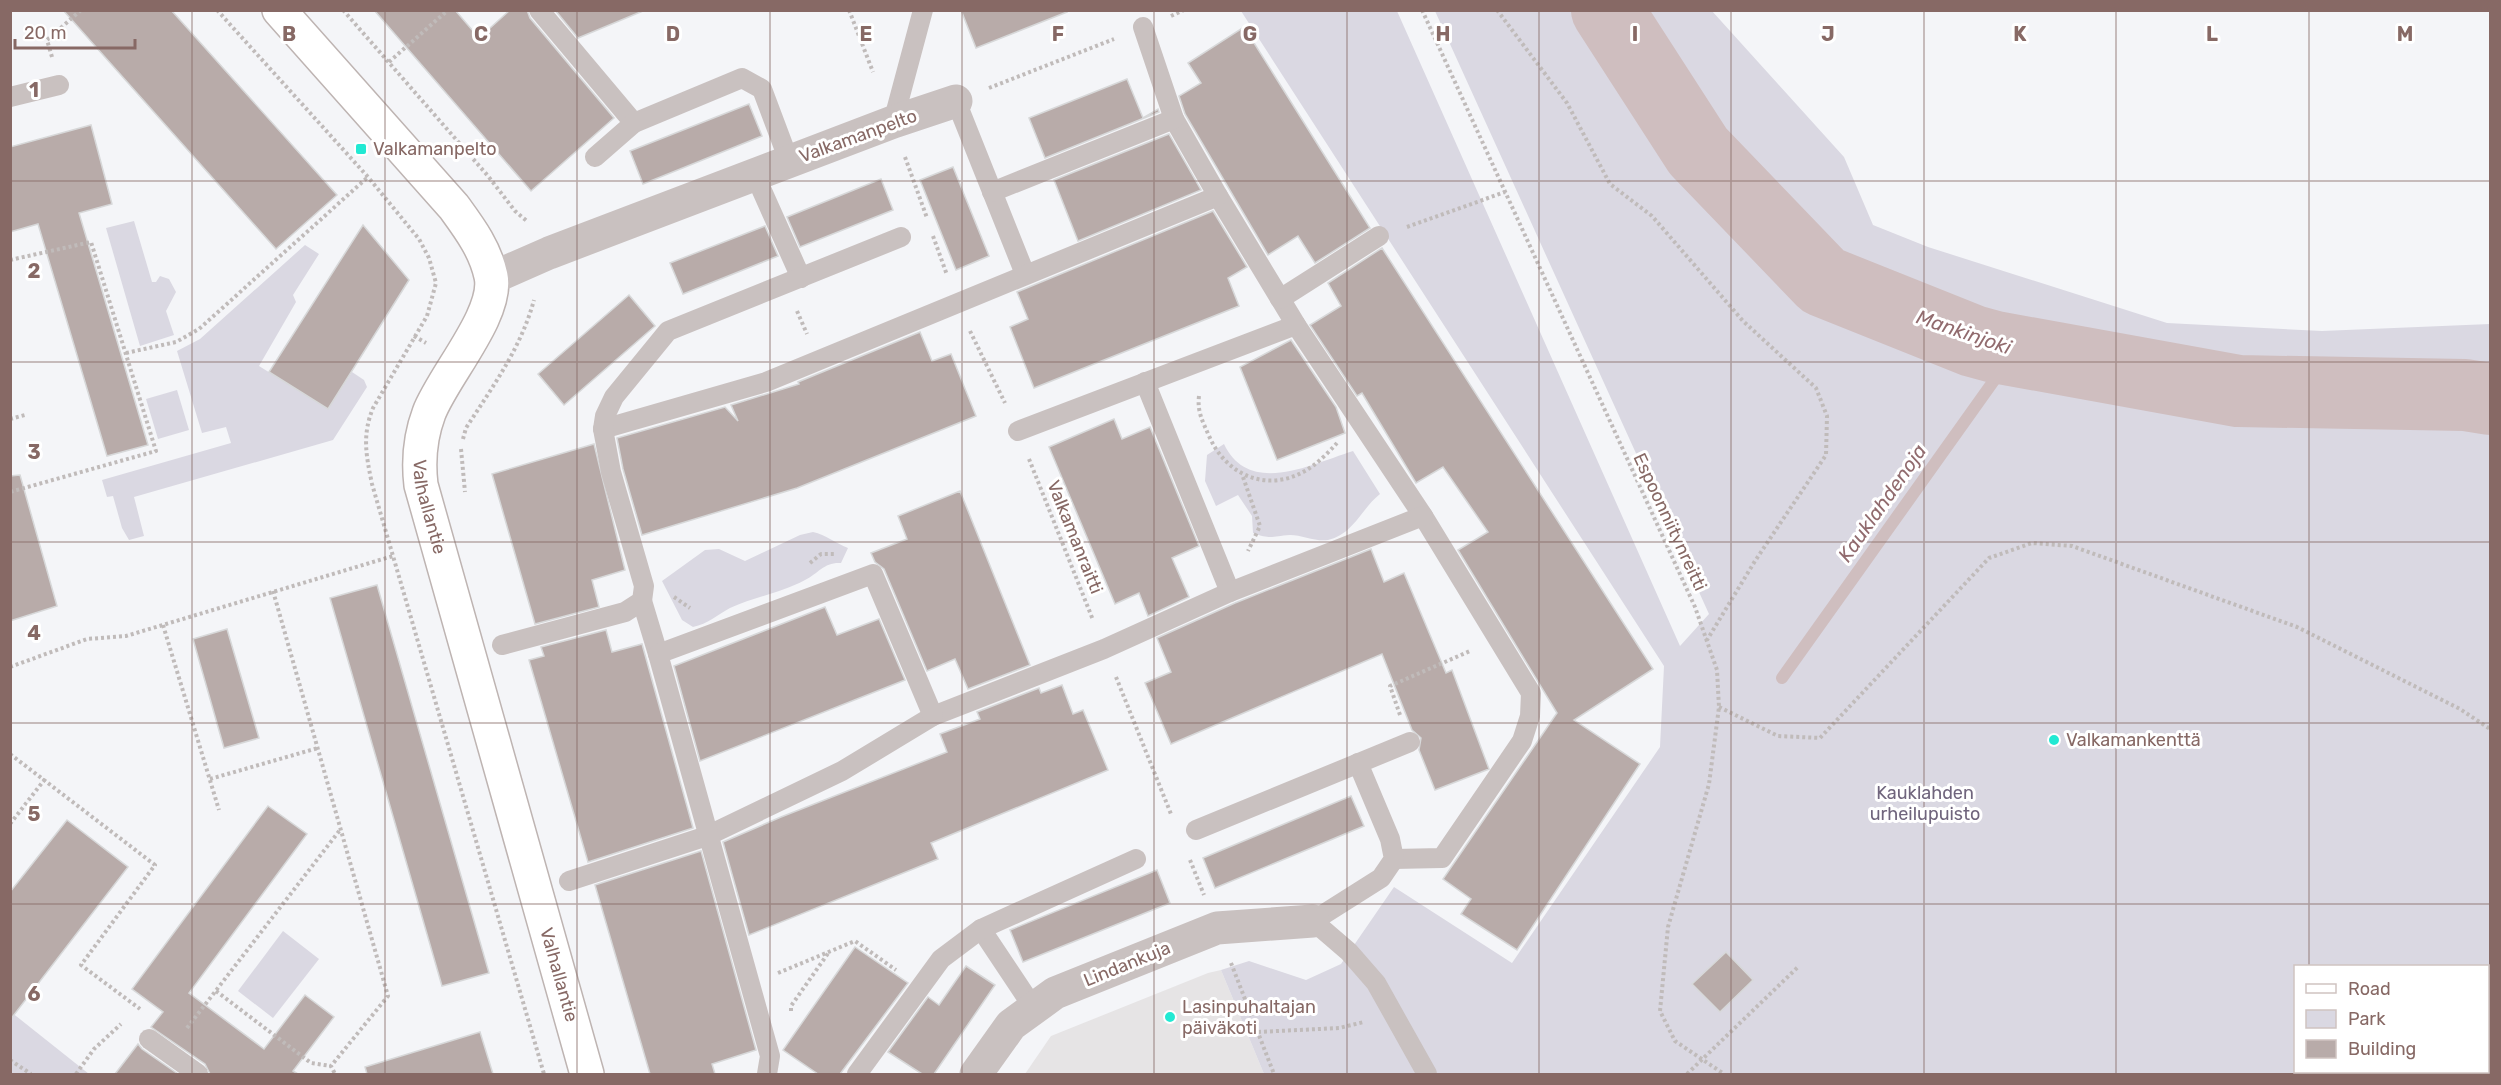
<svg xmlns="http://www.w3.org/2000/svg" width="2501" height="1085" viewBox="0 0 2501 1085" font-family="Rubik,sans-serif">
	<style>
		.built { fill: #e6e4e5 }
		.green { fill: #dad8e2; fill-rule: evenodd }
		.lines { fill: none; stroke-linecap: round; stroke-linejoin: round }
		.stream { stroke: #cfbebf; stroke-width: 12 }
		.river { stroke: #cfbebf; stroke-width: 72 }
		.building { fill: #b8aba9; stroke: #d7d8d9; stroke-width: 1.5 }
		.secondary-casing { stroke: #beb4b2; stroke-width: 36 }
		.path { stroke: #c0bbba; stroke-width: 4; stroke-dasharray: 3 3; stroke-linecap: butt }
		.lane { stroke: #c9c1c0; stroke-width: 20 }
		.street { stroke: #c9c1c0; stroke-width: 33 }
		.secondary { stroke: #fff; stroke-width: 33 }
		.grid { fill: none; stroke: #876965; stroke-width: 1.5; stroke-opacity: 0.55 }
		.poi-dot { fill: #22e9d3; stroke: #fff; stroke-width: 2 }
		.labels { text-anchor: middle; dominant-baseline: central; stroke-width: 6; stroke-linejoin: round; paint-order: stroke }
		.street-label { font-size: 18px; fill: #876965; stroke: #fff }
		.poi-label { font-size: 18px; fill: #876965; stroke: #fff; text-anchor: start }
		.park-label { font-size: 18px; fill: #70657d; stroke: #fff }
		.water-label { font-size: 20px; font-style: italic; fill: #916b6e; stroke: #fff }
		.grid-label { font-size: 20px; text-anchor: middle; font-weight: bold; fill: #876965; stroke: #fff; stroke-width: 6; stroke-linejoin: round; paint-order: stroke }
	</style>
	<rect width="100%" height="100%" fill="#f4f5f8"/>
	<polygon class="built" points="1221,970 1264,1074 1025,1074 1051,1036 1208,973"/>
	<g class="green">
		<path d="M1241,11H1397L1680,646L1709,614L1435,11H1712L1844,157L1873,225L1928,247L2167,323L2322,331L2490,324V1074H1264L1221,970L1249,961L1306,980L1341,964L1394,887L1512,963L1660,747L1664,666ZM2296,966H2488V1072H2296Z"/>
		<polygon points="134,221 152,282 156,282 160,276 169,279 176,292 166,311 174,335 140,346 106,228"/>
		<polygon points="305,245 319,254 293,295 296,302 259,366 328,409 352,372 364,380 367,387 333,440 134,497 144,536 129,540 122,528 113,496 107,497 102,480 231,443 226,427 202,433 177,351 200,339"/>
		<polygon points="177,390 189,430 158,439 146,399"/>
		<path d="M1224,444C1249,497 1312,464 1353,451L1380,494C1361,509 1354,534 1328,540C1316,542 1302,535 1290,535C1272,536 1272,540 1253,533L1252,516L1238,495L1216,506L1205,481L1207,455Z"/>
		<path d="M813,532C826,535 835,543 848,548L841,563C824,562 819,573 805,580C781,593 754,597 730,608C717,615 708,624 693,627L682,620L662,581L705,550L719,549L745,561L800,535Z"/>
		<polygon points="283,931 319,959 273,1018 238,991"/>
		<polygon points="11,1012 89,1074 11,1074"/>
	</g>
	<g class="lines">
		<polyline class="stream" points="1782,678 2015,351"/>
		<polyline class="river" points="1607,10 1698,151 1823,281 1973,341 1995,347 2238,391 2465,395 2490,399"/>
	</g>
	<g class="building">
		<polygon points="63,10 171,10 337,195 276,249"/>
		<polygon points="374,10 455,10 479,38 510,10 527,10 530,18 614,118 531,191"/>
		<polygon points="555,10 643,10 643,11 578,38"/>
		<polygon points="961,10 1066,10 1067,12 976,48"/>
		<polygon points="1244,27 1370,228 1315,263 1298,236 1268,255 1185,114 1179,96 1201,83 1188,63"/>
		<polygon points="1127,79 1143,118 1158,109 1159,112 1045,158 1029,118"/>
		<polygon points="749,104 762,136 643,184 630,151"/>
		<polygon points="91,125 112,204 79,213 148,445 107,456 38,224 10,232 10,147"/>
		<polygon points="1169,134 1201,190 1078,241 1054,180"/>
		<polygon points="953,167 989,256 956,270 920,180"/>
		<polygon points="881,179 893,210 800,247 787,217"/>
		<polygon points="1213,211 1247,267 1228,278 1239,306 1034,388 1010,327 1028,319 1017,292"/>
		<polygon points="363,225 409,280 328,409 269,372"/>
		<polygon points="765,226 778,256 683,294 670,263"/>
		<polygon points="1382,248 1653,669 1574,720 1640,764 1517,950 1461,914 1471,899 1443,879 1557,713 1458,550 1488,532 1443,467 1416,483 1362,393 1357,396 1310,325 1341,306 1328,283"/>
		<polygon points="629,295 655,326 564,405 538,374"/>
		<polygon points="920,332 932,361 951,354 976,416 797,488 642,535 623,469 617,438 725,407 738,421 731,405 799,384 798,382"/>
		<polygon points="1291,340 1336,407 1345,433 1277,460 1240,367"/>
		<polygon points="1114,419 1122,439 1150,427 1199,546 1172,558 1189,597 1148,616 1139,593 1115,604 1049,447"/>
		<polygon points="594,444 625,570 592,580 599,607 535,624 492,474"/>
		<polygon points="20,475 57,606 10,621 10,476"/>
		<polygon points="960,491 1030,665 968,689 955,659 927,671 884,569 875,562 871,553 907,539 898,516"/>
		<polygon points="1371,549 1384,582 1404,573 1446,673 1452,670 1489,769 1435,790 1419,750 1421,738 1412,730 1382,654 1171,744 1145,683 1171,672 1157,638 1235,603"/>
		<polygon points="377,585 489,973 442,986 330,598"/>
		<polygon points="825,607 837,635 879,619 905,680 700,761 674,666"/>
		<polygon points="227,629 259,738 224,748 193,639"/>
		<polygon points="606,630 612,652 642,644 693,828 588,862 529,660 544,656 541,647"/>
		<polygon points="1062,685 1073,714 1083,710 1108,770 931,843 938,859 749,935 723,842 781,817 947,752 940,734 980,719 977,712 1039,688 1041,693"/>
		<polygon points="1351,796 1364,826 1215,888 1203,858"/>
		<polygon points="268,806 307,834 189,993 264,1049 305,995 334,1017 293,1071 298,1074 210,1074 205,1064 151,1027 163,1012 132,989"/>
		<polygon points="67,820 128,867 10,1020 10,892"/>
		<polygon points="701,851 756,1050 712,1064 715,1074 650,1074 595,885"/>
		<polygon points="1157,870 1170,903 1023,962 1010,930"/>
		<polygon points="855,947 908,983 840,1074 818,1074 783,1050"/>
		<polygon points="1726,952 1753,980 1720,1012 1692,984"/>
		<polygon points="966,966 995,985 934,1074 922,1074 888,1052 928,997 939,1005"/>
		<polygon points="480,1032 493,1074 367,1074 365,1067"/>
		<polygon points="138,1044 142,1049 178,1074 115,1074"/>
	</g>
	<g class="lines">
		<g class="secondary-casing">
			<g id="secondary">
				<path id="s1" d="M279,10L454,207C470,229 485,249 491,276C499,314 443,376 429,413C420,437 418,460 421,485L587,1074"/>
			</g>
		</g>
		<g class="path">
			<path d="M217,10L368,177L419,239L429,258L436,283L427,316L373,408C362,435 366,455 372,484L544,1074"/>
			<polyline points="343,10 488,176 515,211 528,222"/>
			<polyline points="849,10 873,72"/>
			<polyline points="1422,10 1695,607 1717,670 1719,707 1709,784 1668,927 1660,1011 1675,1041 1724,1074"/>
			<polyline points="1497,10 1567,103 1610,184 1652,216 1743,321 1816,388 1827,416 1826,455 1755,561 1707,640"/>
			<polyline points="1171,16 1184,10"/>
			<polyline points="52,57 47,40 81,10"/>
			<polyline points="389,62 448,10"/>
			<polyline points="989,88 1114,39"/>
			<polyline points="905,157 927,218"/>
			<polyline points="1407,227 1505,192"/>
			<polyline points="933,236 947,275"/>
			<polyline points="10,260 91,242 156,451 10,492"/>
			<polyline points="797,311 807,334"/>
			<polyline points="970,331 1005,403"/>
			<polyline points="414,336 426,343"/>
			<polyline points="126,353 176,342 199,329 368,177"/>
			<path d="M1199,396C1197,412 1203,422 1209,436C1226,475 1266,493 1305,471C1317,464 1328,453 1337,443"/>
			<polyline points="10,419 25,415"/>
			<path d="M463,439L466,428C493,386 521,348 534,300"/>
			<polyline points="461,449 465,492"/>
			<polyline points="1029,459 1093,620"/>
			<polyline points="1243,477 1260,526 1248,551"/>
			<polyline points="810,563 821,554 836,554"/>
			<polyline points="273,591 388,996 331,1066 335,1074"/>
			<polyline points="674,597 690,608"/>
			<polyline points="163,625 219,810"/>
			<polyline points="10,667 87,639 126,636 393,556"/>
			<polyline points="1116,677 1171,814"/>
			<polyline points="1719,707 1778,736 1820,738 1989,558 2032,543 2072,546 2297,627 2460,709 2490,729"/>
			<polyline points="1400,715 1390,686 1470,651"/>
			<polyline points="10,754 155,865 81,965 140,1009"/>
			<polyline points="210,779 318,748"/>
			<polyline points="10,824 45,779"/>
			<polyline points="1190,860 1204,895"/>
			<polyline points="1231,963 1274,1074"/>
			<polyline points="778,973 855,941 896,970"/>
			<polyline points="216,991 311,1063 331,1066"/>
			<polyline points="791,1011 791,1006 829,952"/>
			<polyline points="187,1028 340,830"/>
			<polyline points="1258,1032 1339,1028 1364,1022"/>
			<polyline points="10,1060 31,1074"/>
			<polyline points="76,1074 94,1049 121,1024"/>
			<polyline points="1687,1074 1799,966"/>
		</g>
		<g class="lane">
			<polyline points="539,10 634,123"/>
			<polyline points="1143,27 1174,119 1218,196 1296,325 1423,516 1531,693 1530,716 1522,741 1442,858 1394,859"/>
			<polyline points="10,97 59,85"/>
			<polyline points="956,101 1025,274"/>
			<polyline points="893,122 923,10"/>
			<polyline points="595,157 634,123 742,78 762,89 789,161"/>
			<polyline points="755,175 801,278"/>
			<polyline points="992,192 1174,119"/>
			<polyline points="1280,299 1379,236"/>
			<polyline points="1145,382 1230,592"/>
			<polyline points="603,429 766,382 1218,196"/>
			<polyline points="1018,431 1296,325"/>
			<polyline points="642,601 658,654"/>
			<polyline points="502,645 625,612 642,601 644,586 611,472 603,429 605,416 614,397 668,331 901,237"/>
			<polyline points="1358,763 1390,839 1394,859 1381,878 1313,921 1349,952 1376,983 1427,1074"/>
			<polyline points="1196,830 1410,742"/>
			<polyline points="569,881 707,836 842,771 933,716 1104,649 1230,592 1423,516"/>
			<polyline points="981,929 1033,1007"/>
			<polyline points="149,1039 198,1074"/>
			<polyline points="767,1074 770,1056 658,654 873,574 933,716"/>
			<polyline points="857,1074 941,959 981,929 1136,859"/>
		</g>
		<g class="street">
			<polyline points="492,278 549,253 893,122 956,101"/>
			<polyline points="976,1074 1011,1025 1055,993 1217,928 1313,921"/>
		</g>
		<use href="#secondary" class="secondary"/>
	</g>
	<path class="grid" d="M192,10V1074M385,10V1074M577,10V1074M770,10V1074M962,10V1074M1154,10V1074M1347,10V1074M1539,10V1074M1731,10V1074M1924,10V1074M2116,10V1074M2309,10V966M10,181H2490M10,362H2490M10,542H2490M10,723H2490M10,904H2490M2309,1072V1074"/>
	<g class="poi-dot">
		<rect x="355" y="143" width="12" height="12" rx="3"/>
		<circle cx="2054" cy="740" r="6"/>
		<circle cx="1170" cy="1017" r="6"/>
	</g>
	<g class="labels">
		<g class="street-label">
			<text transform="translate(858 136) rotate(-20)">Valkamanpelto</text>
			<text stroke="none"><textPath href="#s1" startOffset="591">Valhallantie</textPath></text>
			<text transform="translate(1670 522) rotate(65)">Espoonniitynreitti</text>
			<text transform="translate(1075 537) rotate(68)">Valkamanraitti</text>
			<text transform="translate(1127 964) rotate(-22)">Lindankuja</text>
			<text stroke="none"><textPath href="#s1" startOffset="1077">Valhallantie</textPath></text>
		</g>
		<g class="poi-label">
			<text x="373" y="149">Valkamanpelto</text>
			<text x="2066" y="740">Valkamankenttä</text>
			<text x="1182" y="1007">Lasinpuhaltajan<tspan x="1182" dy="21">päiväkoti</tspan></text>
		</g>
		<g class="park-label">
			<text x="1925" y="793">Kauklahden<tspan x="1925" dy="21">urheilupuisto</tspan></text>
		</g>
		<g class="water-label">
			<text transform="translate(1964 332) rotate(19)">Mankinjoki</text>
			<text transform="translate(1882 503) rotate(-55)">Kauklahdenoja</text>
		</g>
	</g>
	<g class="grid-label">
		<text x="289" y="41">B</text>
		<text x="481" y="41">C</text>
		<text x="673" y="41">D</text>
		<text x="866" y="41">E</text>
		<text x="1058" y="41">F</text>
		<text x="1250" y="41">G</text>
		<text x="1443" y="41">H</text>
		<text x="1635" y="41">I</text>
		<text x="1828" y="41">J</text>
		<text x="2020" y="41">K</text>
		<text x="2212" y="41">L</text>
		<text x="2405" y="41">M</text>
		<text x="34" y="97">1</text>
		<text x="34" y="278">2</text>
		<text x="34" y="459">3</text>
		<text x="34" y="640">4</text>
		<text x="34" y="821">5</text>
		<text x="34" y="1001">6</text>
	</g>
	<rect width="2501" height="1085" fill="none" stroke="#876965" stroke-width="24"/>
	<rect x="2294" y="965" width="195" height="108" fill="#ffffff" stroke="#cfc3c1" stroke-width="1.5"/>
	<rect x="2306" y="984" width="30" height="9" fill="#ffffff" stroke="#cfc3c1" stroke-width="1.5"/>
	<text x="2348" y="995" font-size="18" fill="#876965">Road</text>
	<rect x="2306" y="1010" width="30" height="18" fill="#dad8e2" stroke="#cfc3c1" stroke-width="1.5"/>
	<text x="2348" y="1025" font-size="18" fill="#876965">Park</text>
	<rect x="2306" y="1040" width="30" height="18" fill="#b8aba9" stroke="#cfc3c1" stroke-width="1.5"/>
	<text x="2348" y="1055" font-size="18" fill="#876965">Building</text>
	<path d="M15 39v9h120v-9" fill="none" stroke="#876965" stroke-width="3"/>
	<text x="24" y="39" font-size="18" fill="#876965" stroke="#ffffff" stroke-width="4.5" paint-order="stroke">20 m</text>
</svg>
